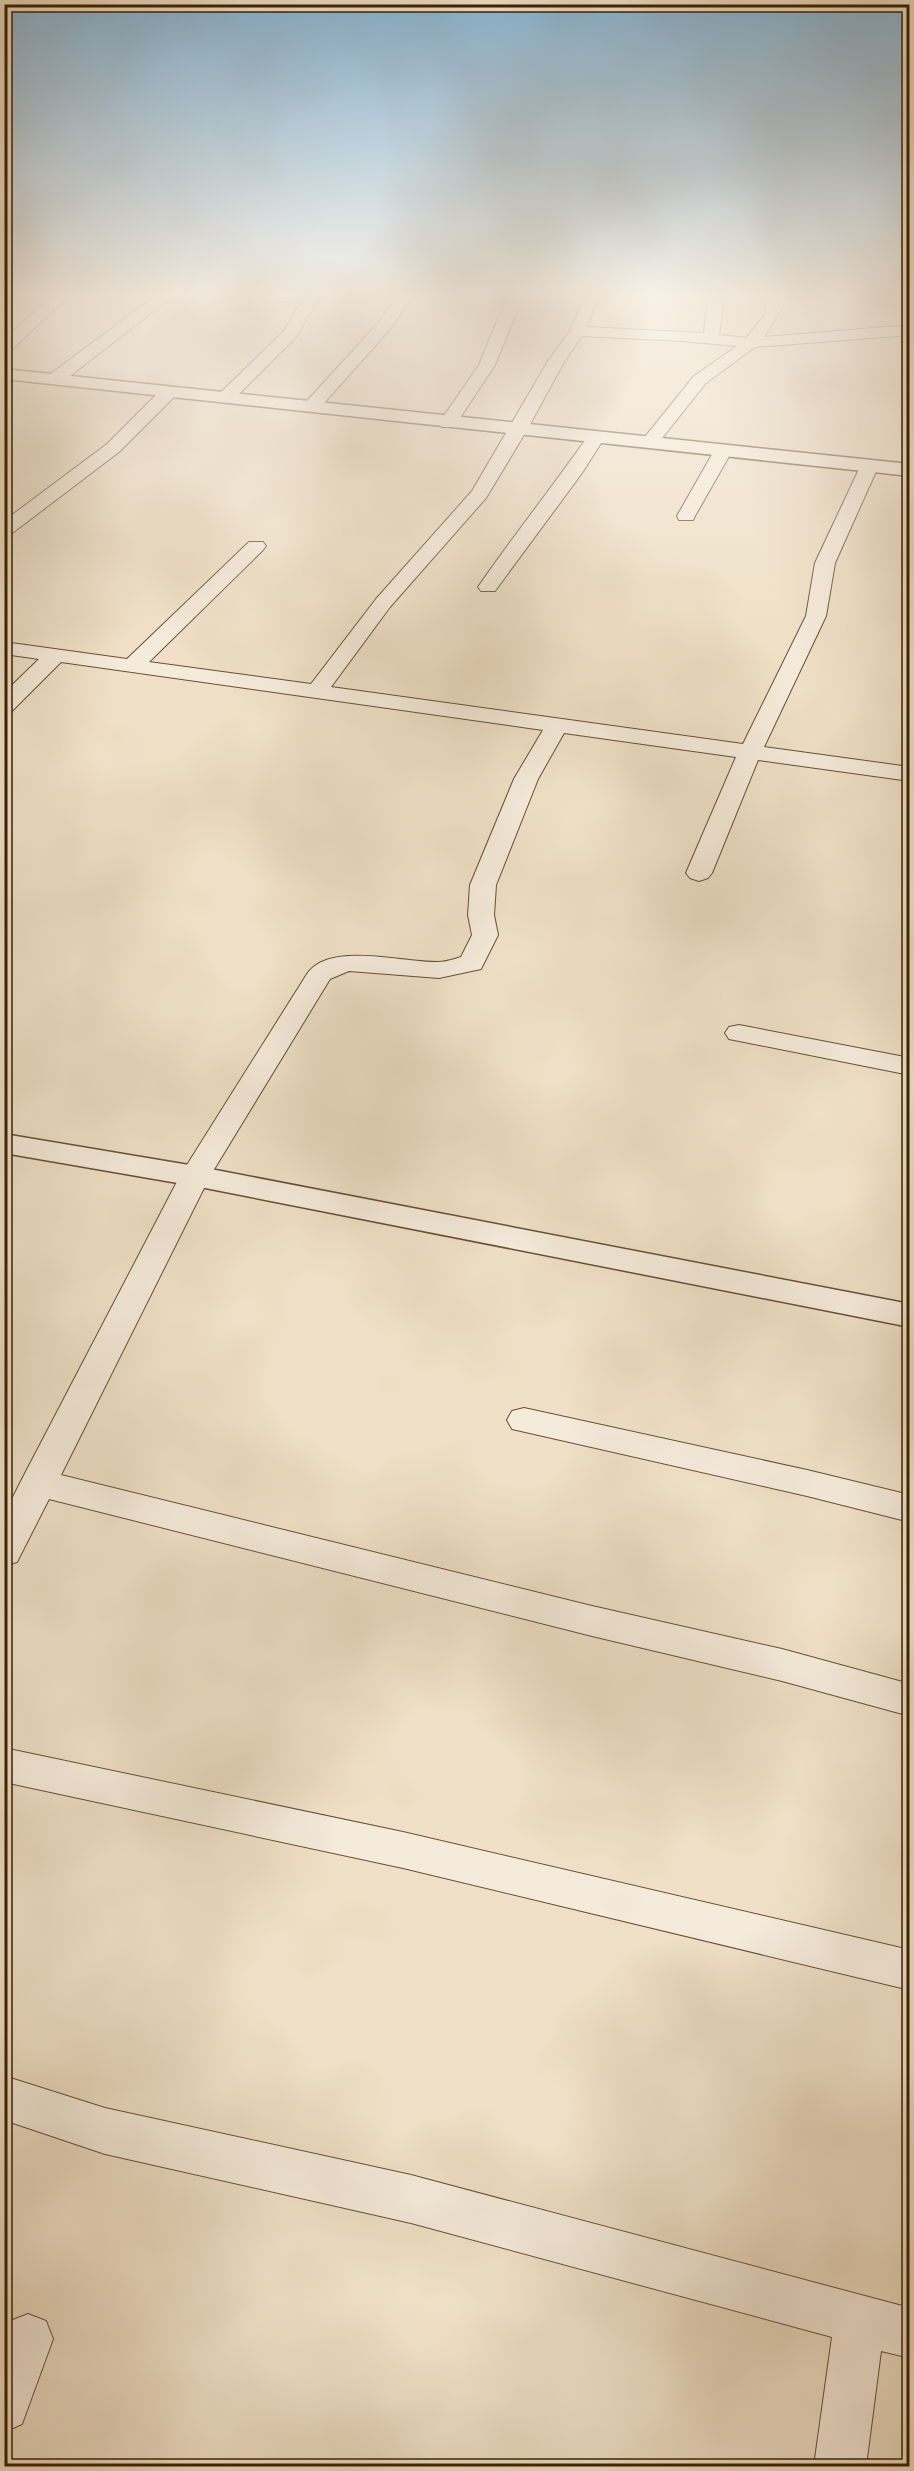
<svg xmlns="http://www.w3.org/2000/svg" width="914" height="2471" viewBox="0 0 914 2471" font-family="'Gentium Book Plus',serif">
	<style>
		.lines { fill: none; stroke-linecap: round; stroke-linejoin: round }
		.minor-casing { stroke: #665134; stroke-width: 2 }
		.tertiary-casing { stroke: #665134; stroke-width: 3 }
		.minor { fill: #f5ebdb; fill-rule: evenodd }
		.tertiary { fill: #f5ebdb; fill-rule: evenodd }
	</style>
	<rect width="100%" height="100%" fill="#efe0c7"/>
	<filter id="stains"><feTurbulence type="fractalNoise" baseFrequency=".00333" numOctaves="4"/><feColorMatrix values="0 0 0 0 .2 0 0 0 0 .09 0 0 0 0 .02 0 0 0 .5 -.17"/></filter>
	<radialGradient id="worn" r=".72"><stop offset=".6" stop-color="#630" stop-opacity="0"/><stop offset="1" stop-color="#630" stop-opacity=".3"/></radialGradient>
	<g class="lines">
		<g class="minor-casing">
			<g id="minor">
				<polygon points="57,292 73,292 10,351 4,353 4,339"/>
				<polygon points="161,292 178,292 61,383 49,383 47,379 49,375"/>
				<polygon points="229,292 308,294 312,292 330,292 317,302 295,338 232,401 220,401 218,397 220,393 283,332 301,303 236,297 231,295"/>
				<polygon points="401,292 416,292 391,328 317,411 305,411 302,407 305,403 379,322"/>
				<polygon points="509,292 525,292 495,365 454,427 442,427 439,423 479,365"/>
				<path d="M586,292H601L587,327L704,333L707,304L702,292H717L723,304L719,335L746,338L763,317L772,292H786L782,308L764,337L910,325V335L755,347L706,383L655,447H643L640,443L694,376L737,346L682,341L582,336L564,362L527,430L486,498L390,607L331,687L743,744L806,616L815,563L860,467L863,463H875L878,467L835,563L826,616L764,747L910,767V781L758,760L712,873L708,878L699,881L690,878L686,873L736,757L564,733L538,779L496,885L494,915L498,935L481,969L439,978L349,971L330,979L210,1176L61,1475L592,1606L782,1649L910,1684V1716L782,1681L592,1636L49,1499L17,1562L4,1566V1515L20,1483L180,1176L307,974C329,941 404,963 438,962C446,962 454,959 461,957L472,935L468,915L470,885L514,779L543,730L61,662L12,711L4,713V693L39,659L4,654V642L127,659L249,542H263L266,546L263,550L149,662L311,684L376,599L472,491L548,361L570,331Z"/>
				<polygon points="169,387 177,392 175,396 119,452 11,534 4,536 4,521 107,444 163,388"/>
				<path d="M596,432L602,433L605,437L582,473L495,591H481L478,587C514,535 554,485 590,433Z"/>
				<polygon points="723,446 729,447 732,451 695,516 693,520 679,520 677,516 714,451 717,447"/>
				<polygon points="739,1025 910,1058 910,1075 729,1039 725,1033 729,1027"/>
				<polygon points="524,1408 807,1470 910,1495 910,1522 807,1496 512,1429 507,1420 512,1411"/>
				<polygon points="4,1748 403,1832 910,1950 910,1990 403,1868 4,1782"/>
				<polygon points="4,2076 105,2108 411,2175 910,2308 910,2358 881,2351 866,2466 814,2466 832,2337 411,2223 105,2154 4,2120"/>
				<polygon points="28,2314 46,2321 53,2339 22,2424 4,2432 4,2334 10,2321"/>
			</g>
		</g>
		<g class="tertiary-casing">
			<g id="tertiary">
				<polygon points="4,369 910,464 910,476 4,379"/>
				<polygon points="4,1134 195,1166 910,1304 910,1327 195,1186 4,1153"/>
			</g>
		</g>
		<use href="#minor" class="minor"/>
		<use href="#tertiary" class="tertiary"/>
	</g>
	<linearGradient id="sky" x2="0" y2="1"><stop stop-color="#8ab7d8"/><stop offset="0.46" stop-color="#f8f1e6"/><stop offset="1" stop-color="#f8f1e6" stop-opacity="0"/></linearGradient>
	<rect width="914" height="638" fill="url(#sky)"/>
	<rect width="914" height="2471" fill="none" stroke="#efe0c7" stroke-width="24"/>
	<rect x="6" y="6" width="902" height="2459" fill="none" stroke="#392103" stroke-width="3"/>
	<rect x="12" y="12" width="890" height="2447" fill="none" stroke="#392103" stroke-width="1.5"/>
	<rect width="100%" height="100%" filter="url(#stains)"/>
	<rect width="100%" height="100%" fill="url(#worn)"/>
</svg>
